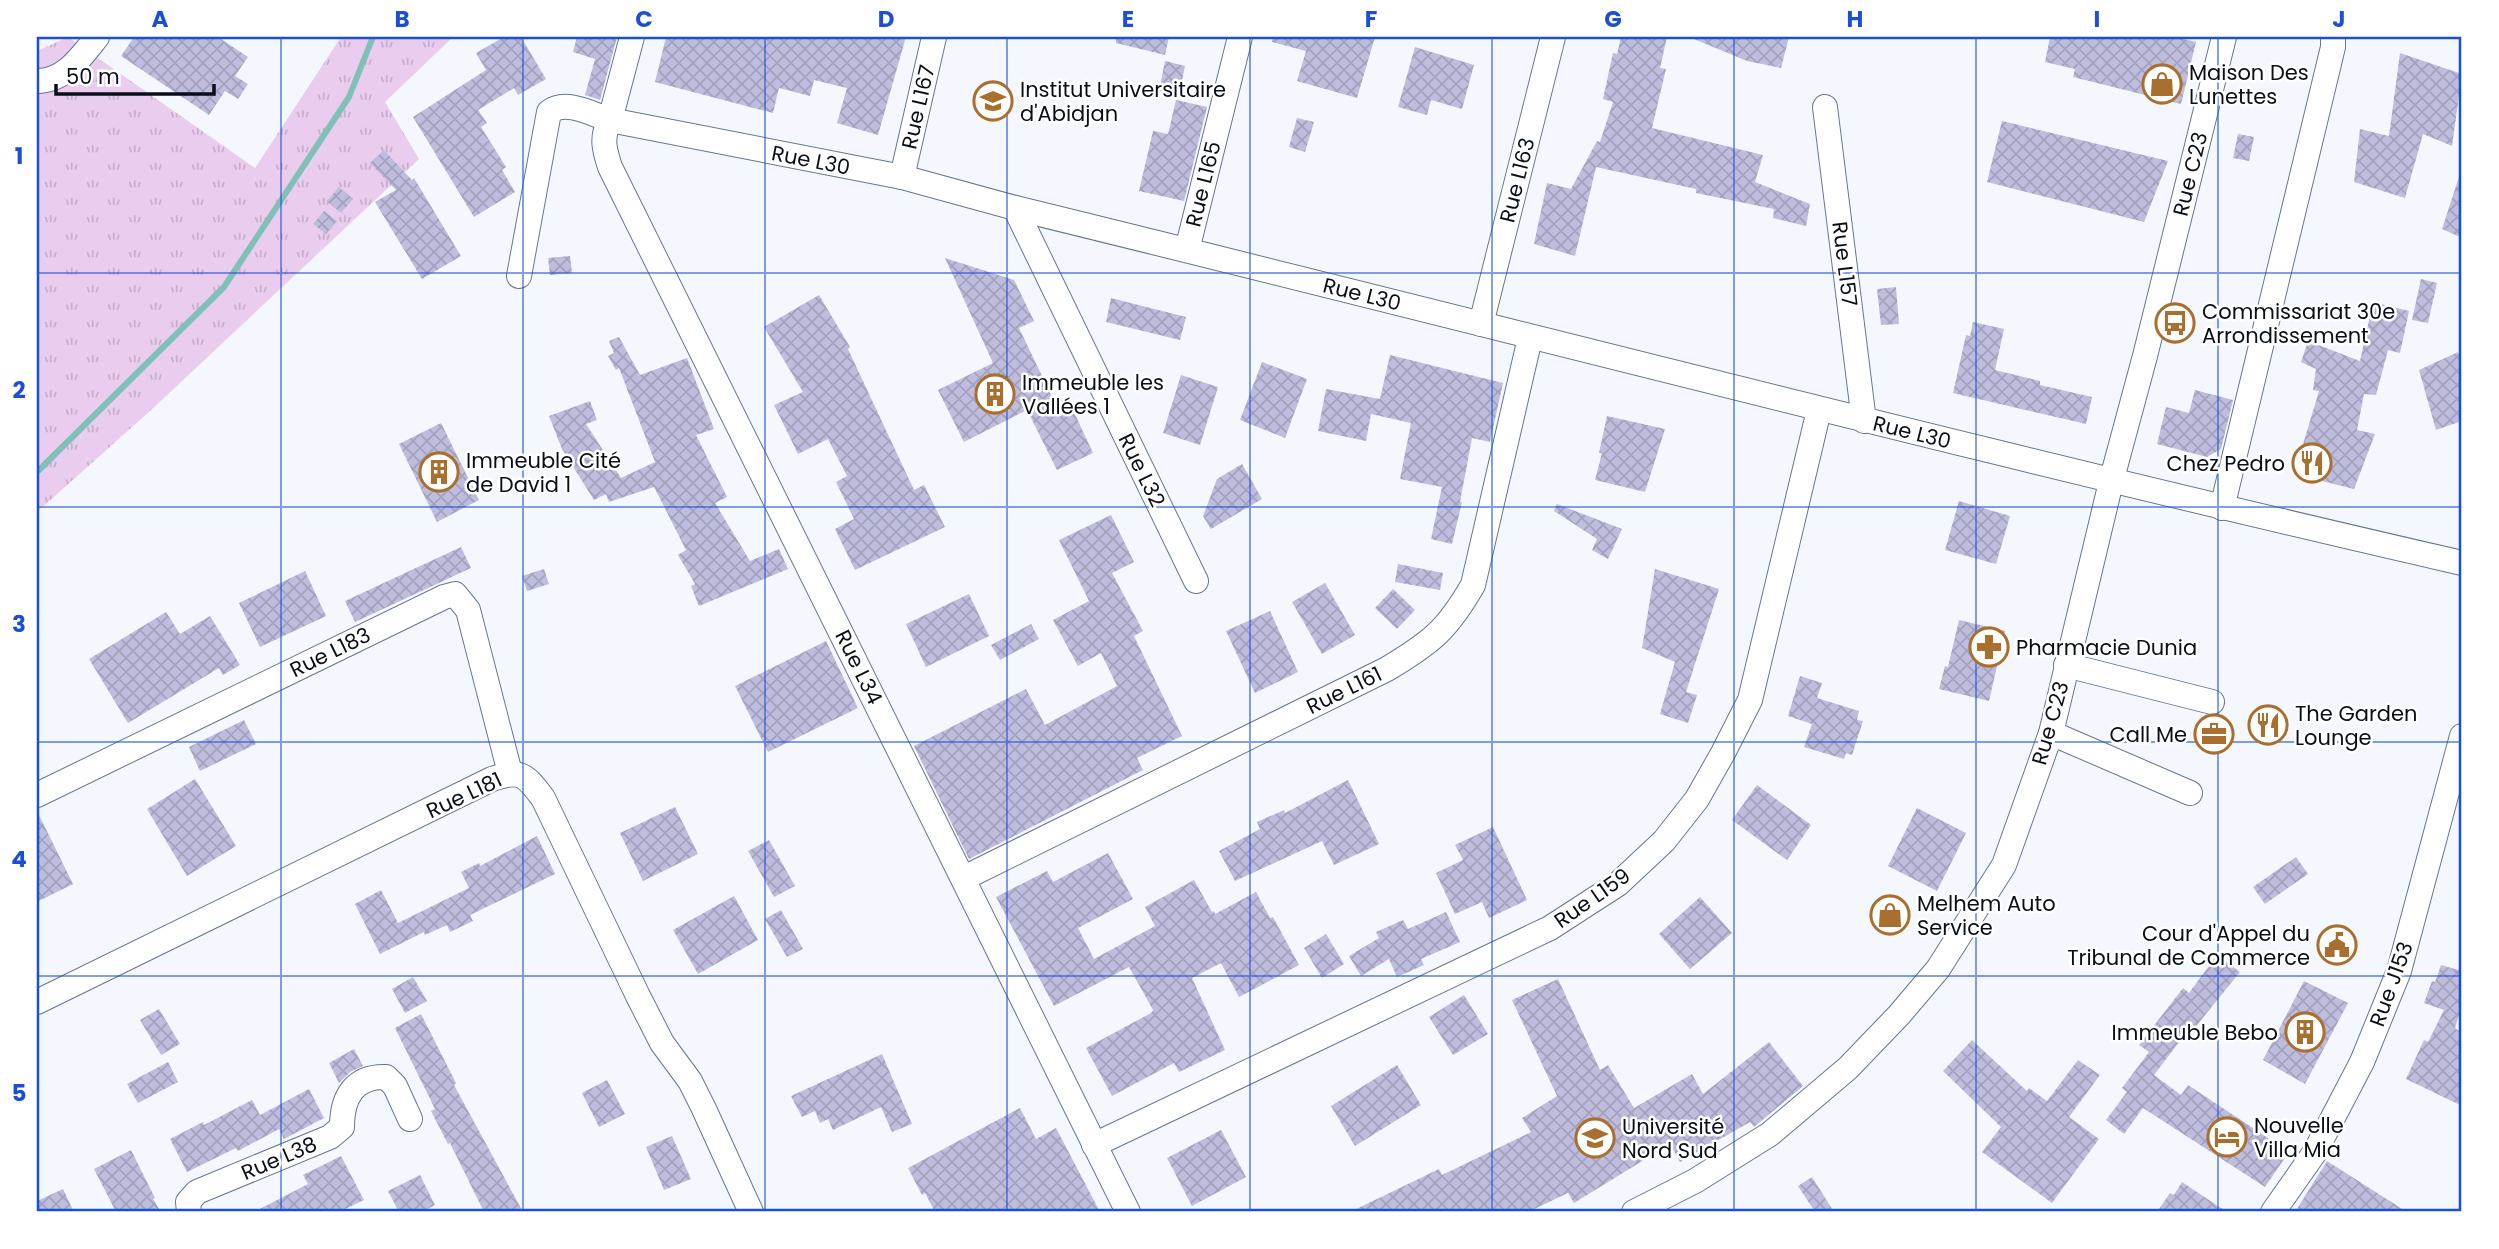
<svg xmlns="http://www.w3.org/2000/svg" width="2499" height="1249" viewBox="0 0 2499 1249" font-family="Poppins,sans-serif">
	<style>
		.grass { fill: url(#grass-tufts) }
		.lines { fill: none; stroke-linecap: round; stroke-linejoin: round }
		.stream { stroke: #7fc1b8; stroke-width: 6 }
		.building { fill: url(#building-cross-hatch) }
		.minor-casing { stroke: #647790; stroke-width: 26 }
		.minor { stroke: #fff; stroke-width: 24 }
		.grid { fill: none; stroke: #1d4ed8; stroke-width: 2; stroke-opacity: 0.55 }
		.labels { text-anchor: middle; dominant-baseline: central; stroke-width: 5; stroke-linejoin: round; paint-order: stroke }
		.poi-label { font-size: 21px; fill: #080f18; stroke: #fff; text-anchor: start }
		.street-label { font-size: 21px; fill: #080f18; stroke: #fff }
		.neatline { fill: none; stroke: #1d4ed8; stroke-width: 2.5 }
		.grid-label { font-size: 23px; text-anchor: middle; font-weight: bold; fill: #1d4ed8 }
	</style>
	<defs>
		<pattern id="grass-tufts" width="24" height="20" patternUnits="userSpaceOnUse" patternTransform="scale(1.75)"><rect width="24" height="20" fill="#eaccee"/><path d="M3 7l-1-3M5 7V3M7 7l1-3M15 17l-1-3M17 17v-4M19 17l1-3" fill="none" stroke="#c7aecb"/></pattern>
		<pattern id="building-cross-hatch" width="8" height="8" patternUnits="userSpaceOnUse" patternTransform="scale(1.75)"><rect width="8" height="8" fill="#bfbddd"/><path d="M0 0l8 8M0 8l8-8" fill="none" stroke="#a3a1bd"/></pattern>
	</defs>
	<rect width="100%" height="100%" fill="#f4f8fe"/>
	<polygon class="grass" points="68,37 255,168 341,37 453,37 385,102 419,159 150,411 37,512 37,51"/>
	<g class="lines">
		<polyline class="stream" points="37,472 224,287 349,97 373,37"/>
	</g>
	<g class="building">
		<polygon points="134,37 218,37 248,57 235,76 248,84 238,99 225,91 209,115 121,56"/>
		<polygon points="504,37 521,37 546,79 518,95 514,88 478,110 487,123 481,127 506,167 502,170 515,192 474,217 413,117 486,70 476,53"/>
		<polygon points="577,37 617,37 600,100 585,95 595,59 573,52"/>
		<polygon points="666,37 906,37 878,135 837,123 847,88 814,80 810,96 779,88 773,113 655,82"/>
		<polygon points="1116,37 1169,37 1165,55 1116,43"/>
		<polygon points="1273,37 1375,37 1357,98 1297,81 1306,51 1272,42"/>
		<polygon points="1621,37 1667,37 1660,68 1666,69 1652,128 1763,155 1755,182 1810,204 1806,226 1773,218 1774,209 1696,193 1696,189 1596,167 1575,256 1534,244 1547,183 1571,189 1597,141 1600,142 1613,102 1603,99 1613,53 1617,54"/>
		<polygon points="1689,37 1789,37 1781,68 1747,61"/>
		<polygon points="2050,37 2175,37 2196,42 2181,104 2073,77 2075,69 2045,62"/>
		<polygon points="1415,47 1474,65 1462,109 1431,100 1427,115 1398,107"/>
		<polygon points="2400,53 2462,74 2452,146 2423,134 2405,198 2354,182 2360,129 2389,136"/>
		<polygon points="1165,61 1185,66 1179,95 1159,91"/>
		<polygon points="1176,100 1207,107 1184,201 1139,191 1153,131 1168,134"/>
		<polygon points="1297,118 1314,122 1305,152 1289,147"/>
		<polygon points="2002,121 2168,161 2144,222 1987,182"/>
		<polygon points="2238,134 2254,137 2249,161 2233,158"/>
		<polygon points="384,150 412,180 414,178 461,256 422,279 375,202 396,190 370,163"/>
		<polygon points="2459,177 2462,177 2462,238 2442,229"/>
		<polygon points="339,187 353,199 341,213 327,201"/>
		<polygon points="324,211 337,221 326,234 313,224"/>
		<polygon points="570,256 572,273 550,275 548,258"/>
		<polygon points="945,258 1014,280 1034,321 1019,328 1055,403 1067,397 1093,453 1057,470 1027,410 964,442 938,390 993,363"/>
		<polygon points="2421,279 2437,283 2428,323 2412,320"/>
		<polygon points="1896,287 1899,324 1881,325 1877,289"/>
		<polygon points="819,295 850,347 848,349 914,490 924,485 945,527 855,570 835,529 854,519 836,482 847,476 828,439 798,454 774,405 803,392 764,327"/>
		<polygon points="1111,298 1186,317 1180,340 1106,322"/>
		<polygon points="2373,302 2409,311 2400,353 2388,350 2376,395 2364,394 2357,430 2375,434 2354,489 2294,474 2319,391 2313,390 2316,369 2301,362 2308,341 2360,361"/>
		<polygon points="1973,322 2004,329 1995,370 2040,381 2040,385 2092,397 2086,424 1953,393 1966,335 1970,336"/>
		<polygon points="619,337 640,375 687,358 714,429 696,435 727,497 715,503 750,561 779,549 788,569 699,606 691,586 695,584 678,555 686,550 654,487 609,502 606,494 594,500 562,449 549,416 590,401 597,420 586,424 621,478 655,462 619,368 616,370 608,356 614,353 609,341"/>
		<polygon points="2458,352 2462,363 2462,421 2436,430 2419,370"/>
		<polygon points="1390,355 1503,383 1490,442 1472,438 1460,502 1462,502 1452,544 1431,539 1442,487 1400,479 1411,423 1371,414 1366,441 1318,431 1326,389 1380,399"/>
		<polygon points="1262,362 1307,379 1285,438 1240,420"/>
		<polygon points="1181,375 1218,387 1200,445 1163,433"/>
		<polygon points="2195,390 2233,400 2221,449 2207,457 2157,444 2166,407 2189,413"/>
		<polygon points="1607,416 1665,429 1645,492 1595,480 1602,453 1599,453"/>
		<polygon points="441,423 479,500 437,522 399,444"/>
		<polygon points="1242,464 1262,499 1211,529 1203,516 1217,479"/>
		<polygon points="1959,501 2010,516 1996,564 1945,550"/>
		<polygon points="1557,504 1622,529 1608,559 1592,550 1597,539 1554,511"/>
		<polygon points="1111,515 1134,562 1112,573 1143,631 1134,636 1182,736 1137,758 1143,770 969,859 914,746 1026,689 1045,725 1117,686 1101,653 1078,666 1053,620 1089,601 1059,540"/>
		<polygon points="461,547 471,568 355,622 345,601"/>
		<polygon points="1398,564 1443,573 1440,590 1395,582"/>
		<polygon points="544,569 549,584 527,591 522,576"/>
		<polygon points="1655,569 1719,589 1686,692 1697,695 1688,723 1660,714 1675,662 1642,648"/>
		<polygon points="305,571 326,616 260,647 239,603"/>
		<polygon points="1325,583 1355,635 1322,654 1292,602"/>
		<polygon points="1393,589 1415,610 1397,629 1375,608"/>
		<polygon points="969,594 989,636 926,667 906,624"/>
		<polygon points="1270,611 1298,672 1255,693 1226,631"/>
		<polygon points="166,612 180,634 210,616 240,665 223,675 219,668 128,723 89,659"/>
		<polygon points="1959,620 2005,631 1989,701 1939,689 1945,666 1948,667"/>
		<polygon points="1031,624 1039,639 1000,660 991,645"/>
		<polygon points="826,641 858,708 768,752 735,686"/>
		<polygon points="1800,676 1822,683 1817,698 1859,711 1857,720 1863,721 1852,755 1846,753 1844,759 1804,747 1812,724 1788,716"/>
		<polygon points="244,720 256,744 200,771 189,747"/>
		<polygon points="195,779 236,846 187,876 147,809"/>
		<polygon points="1348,780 1379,844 1334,865 1322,841 1235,881 1219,851 1260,829 1257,822 1284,810 1285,813"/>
		<polygon points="1757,785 1811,825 1787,860 1732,820"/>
		<polygon points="675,807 698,854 643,881 620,833"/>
		<polygon points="1917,808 1966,833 1937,891 1888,866"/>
		<polygon points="37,811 73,884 37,902"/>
		<polygon points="1493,827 1527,900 1489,918 1482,902 1455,914 1436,873 1463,860 1455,845"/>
		<polygon points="537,836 555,874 470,915 473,921 450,932 447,925 425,935 424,932 380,954 355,904 381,890 398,923 469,888 461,872 479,863 480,866"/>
		<polygon points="769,840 795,886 774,897 748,851"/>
		<polygon points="1108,853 1133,899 1078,928 1094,959 1155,926 1145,907 1194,880 1212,912 1214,911 1215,914 1256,892 1270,918 1273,917 1299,965 1239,997 1221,963 1192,978 1225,1050 1179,1072 1174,1063 1112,1096 1086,1048 1151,1013 1153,1010 1129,967 1054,1006 996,897 1047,871 1053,882"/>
		<polygon points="2296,857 2308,874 2265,904 2253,887"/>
		<polygon points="734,896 758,940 698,974 673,930"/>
		<polygon points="1700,897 1732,933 1690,969 1659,934"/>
		<polygon points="781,910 803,949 787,957 765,919"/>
		<polygon points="1446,912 1460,942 1421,959 1424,965 1397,977 1389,959 1361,976 1349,956 1379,938 1376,932 1403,920 1408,929"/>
		<polygon points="1326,934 1344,964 1322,978 1304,948"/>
		<polygon points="2217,955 2240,972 2189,1035 2186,1033 2154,1075 2181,1095 2188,1085 2289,1152 2265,1187 2143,1108 2124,1134 2106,1120 2127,1092 2122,1088 2149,1052 2139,1045 2183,988 2189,993"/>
		<polygon points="2441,965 2462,971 2462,1016 2459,1015 2455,1028 2462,1033 2462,1106 2406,1079 2424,1040 2428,1042 2444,1010 2424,1003 2432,981 2435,982"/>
		<polygon points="413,977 427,1001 405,1013 392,989"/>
		<polygon points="1558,979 1600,1070 1608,1065 1634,1108 1692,1074 1703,1094 1769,1042 1803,1086 1754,1127 1750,1122 1680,1162 1670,1144 1574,1203 1568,1193 1528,1212 1350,1212 1439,1169 1442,1175 1531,1132 1522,1118 1557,1096 1512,1000"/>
		<polygon points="2304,981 2348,1003 2305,1084 2263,1060"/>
		<polygon points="1464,995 1488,1034 1453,1055 1429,1017"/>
		<polygon points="159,1009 180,1044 161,1055 140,1020"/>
		<polygon points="421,1014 456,1083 454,1085 523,1212 484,1212 450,1143 448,1144 431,1111 435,1109 395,1028"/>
		<polygon points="1972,1040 2027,1091 2029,1088 2047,1101 2078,1060 2100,1075 2069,1117 2099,1139 2052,1203 1982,1152 2001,1127 1943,1071"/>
		<polygon points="354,1049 363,1066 350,1072 339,1083 329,1063"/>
		<polygon points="882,1054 912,1124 892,1132 881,1107 833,1130 828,1119 820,1123 815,1111 802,1117 791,1096"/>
		<polygon points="168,1062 178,1082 138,1103 127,1084"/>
		<polygon points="1397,1065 1421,1105 1355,1146 1331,1106"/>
		<polygon points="607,1080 625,1114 599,1127 582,1093"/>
		<polygon points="309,1089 324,1118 284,1139 279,1129 238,1151 236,1148 187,1172 170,1139 203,1122 204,1125 252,1100 260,1115"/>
		<polygon points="1020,1108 1036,1139 1056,1128 1100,1212 935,1212 925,1193 922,1195 908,1168"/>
		<polygon points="1221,1130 1246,1177 1192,1206 1167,1158"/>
		<polygon points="672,1136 691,1179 664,1190 646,1147"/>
		<polygon points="131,1150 155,1198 153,1199 161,1212 116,1212 94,1169"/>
		<polygon points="341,1156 364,1200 339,1212 254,1212 308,1184 303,1175"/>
		<polygon points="2327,1161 2407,1212 2295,1212"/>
		<polygon points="420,1175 435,1205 422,1212 399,1212 388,1191"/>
		<polygon points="1812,1177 1834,1212 1815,1212 1798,1186"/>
		<polygon points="2182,1182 2227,1212 2157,1212 2170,1193 2174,1195"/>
		<polygon points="63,1189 74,1212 37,1212 37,1201"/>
	</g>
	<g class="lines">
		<g class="minor-casing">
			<g id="minor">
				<path d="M632,37L610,120C601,137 604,149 610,167L1128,1212"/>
				<path d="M37,81C65,81 81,57 97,37"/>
				<polyline points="1825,107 1864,421"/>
				<polyline points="902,177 934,37"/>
				<polyline points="1015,208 1196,581"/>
				<polyline points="1187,250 1240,37"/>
				<path d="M519,276L549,112C566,99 592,114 610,120L902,177L1015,208C1497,326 1978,452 2462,563"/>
				<polyline points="1481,324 1553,37"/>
				<polyline points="2222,508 2333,47 2333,37"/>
				<polyline points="2066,665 2212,702"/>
				<polyline points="2051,733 2190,793"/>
				<polyline points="37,795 444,597 455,594 468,610 510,773"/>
				<path d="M964,878L1387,669C1432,642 1447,630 1473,585L1530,338"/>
				<path d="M37,1002L492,779C522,769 525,775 543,798L638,996L662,1043L690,1081L704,1109L751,1212"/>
				<polyline points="1094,1145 1550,928 1618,884 1664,841 1697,799 1723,753 1750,700 1819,410"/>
				<path d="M189,1212L188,1202L197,1192L330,1137L342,1127C342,1097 354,1076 386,1077L395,1086L410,1119"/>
				<polyline points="1634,1212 1695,1181 1770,1134 1848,1068 1899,1015 1938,969 2004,865 2051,733 2111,482 2145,356 2224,37"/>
				<polyline points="2273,1212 2315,1152 2362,1062 2399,971 2462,736"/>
			</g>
		</g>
		<use href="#minor" class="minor"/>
	</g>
	<path class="grid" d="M281,37V1212M523,37V1212M765,37V1212M1007,37V1212M1250,37V1212M1492,37V1212M1734,37V1212M1976,37V1212M2218,37V1212M37,273H2462M37,507H2462M37,742H2462M37,976H2462"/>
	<defs>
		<g id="shop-ring" transform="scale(2.0125)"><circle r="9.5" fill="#fff" stroke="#a96f2f" stroke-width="1.5"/><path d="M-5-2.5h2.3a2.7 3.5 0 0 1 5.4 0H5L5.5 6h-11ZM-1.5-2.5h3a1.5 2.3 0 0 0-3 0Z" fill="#a96f2f"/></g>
		<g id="university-ring" transform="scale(2.0125)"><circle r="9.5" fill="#fff" stroke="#a96f2f" stroke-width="1.5"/><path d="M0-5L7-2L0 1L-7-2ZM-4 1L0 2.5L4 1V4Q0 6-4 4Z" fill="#a96f2f"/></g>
		<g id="bus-ring" transform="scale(2.0125)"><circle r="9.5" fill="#fff" stroke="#a96f2f" stroke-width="1.5"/><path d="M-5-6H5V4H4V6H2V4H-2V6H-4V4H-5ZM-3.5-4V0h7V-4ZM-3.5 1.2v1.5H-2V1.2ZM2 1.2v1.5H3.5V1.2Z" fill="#a96f2f"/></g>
		<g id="building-ring" transform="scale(2.0125)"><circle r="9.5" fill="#fff" stroke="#a96f2f" stroke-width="1.5"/><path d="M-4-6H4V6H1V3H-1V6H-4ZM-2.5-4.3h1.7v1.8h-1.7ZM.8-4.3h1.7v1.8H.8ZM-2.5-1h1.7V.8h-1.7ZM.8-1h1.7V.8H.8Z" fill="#a96f2f"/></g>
		<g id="restaurant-ring" transform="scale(2.0125)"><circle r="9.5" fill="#fff" stroke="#a96f2f" stroke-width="1.5"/><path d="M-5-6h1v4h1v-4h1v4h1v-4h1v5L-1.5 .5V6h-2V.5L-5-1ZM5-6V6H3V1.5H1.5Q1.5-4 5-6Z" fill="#a96f2f"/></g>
		<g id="pharmacy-ring" transform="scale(2.0125)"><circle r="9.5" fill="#fff" stroke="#a96f2f" stroke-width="1.5"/><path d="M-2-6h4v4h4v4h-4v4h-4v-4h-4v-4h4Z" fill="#a96f2f"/></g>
		<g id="office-ring" transform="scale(2.0125)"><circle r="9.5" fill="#fff" stroke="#a96f2f" stroke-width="1.5"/><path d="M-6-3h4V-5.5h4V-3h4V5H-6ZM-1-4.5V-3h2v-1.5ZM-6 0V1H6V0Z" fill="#a96f2f"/></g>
		<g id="civic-ring" transform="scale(2.0125)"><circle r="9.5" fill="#fff" stroke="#a96f2f" stroke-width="1.5"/><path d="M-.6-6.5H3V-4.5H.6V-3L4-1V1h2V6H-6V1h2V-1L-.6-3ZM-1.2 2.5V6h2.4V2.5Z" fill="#a96f2f"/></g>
		<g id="hotel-ring" transform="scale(2.0125)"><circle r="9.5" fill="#fff" stroke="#a96f2f" stroke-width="1.5"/><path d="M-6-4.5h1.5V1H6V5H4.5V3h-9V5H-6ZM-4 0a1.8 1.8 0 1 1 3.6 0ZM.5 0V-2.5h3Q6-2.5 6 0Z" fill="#a96f2f"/></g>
	</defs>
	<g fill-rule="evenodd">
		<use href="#shop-ring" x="2162" y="84"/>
		<use href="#university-ring" x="993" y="101"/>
		<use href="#bus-ring" x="2175" y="323"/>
		<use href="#building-ring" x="995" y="394"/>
		<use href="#restaurant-ring" x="2312" y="463"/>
		<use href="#building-ring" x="439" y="472"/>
		<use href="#pharmacy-ring" x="1989" y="647"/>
		<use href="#restaurant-ring" x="2268" y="725"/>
		<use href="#office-ring" x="2214" y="734"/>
		<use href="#shop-ring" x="1890" y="915"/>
		<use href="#civic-ring" x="2337" y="945"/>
		<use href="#building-ring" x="2305" y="1032"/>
		<use href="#hotel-ring" x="2227" y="1137"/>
		<use href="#university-ring" x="1595" y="1138"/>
	</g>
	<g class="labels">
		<g class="poi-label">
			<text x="2189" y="72">Maison Des<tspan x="2189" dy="24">Lunettes</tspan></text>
			<text x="1020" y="89">Institut Universitaire<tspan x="1020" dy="24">d'Abidjan</tspan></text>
			<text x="2202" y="311">Commissariat 30e<tspan x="2202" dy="24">Arrondissement</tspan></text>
			<text x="1022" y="382">Immeuble les<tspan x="1022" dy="24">Vallées 1</tspan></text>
			<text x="466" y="460">Immeuble Cité<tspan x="466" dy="24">de David 1</tspan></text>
			<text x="2285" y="463" text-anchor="end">Chez Pedro</text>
			<text x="2016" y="647">Pharmacie Dunia</text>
			<text x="2295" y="713">The Garden<tspan x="2295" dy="24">Lounge</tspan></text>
			<text x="2187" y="734" text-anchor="end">Call Me</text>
			<text x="1917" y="903">Melhem Auto<tspan x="1917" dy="24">Service</tspan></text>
			<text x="2310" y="933" text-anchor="end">Cour d'Appel du<tspan x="2310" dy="24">Tribunal de Commerce</tspan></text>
			<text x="2278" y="1032" text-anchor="end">Immeuble Bebo</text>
			<text x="2254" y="1125">Nouvelle<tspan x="2254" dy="24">Villa Mia</tspan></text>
			<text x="1622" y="1126">Université<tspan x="1622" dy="24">Nord Sud</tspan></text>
		</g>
		<g class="street-label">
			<text transform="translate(918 107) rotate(-77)">Rue L167</text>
			<text transform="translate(811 160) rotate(11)">Rue L30</text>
			<text transform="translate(2190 174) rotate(-76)">Rue C23</text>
			<text transform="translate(1517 180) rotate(-76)">Rue L163</text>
			<text transform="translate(1203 184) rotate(-76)">Rue L165</text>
			<text transform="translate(1845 264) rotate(83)">Rue L157</text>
			<text transform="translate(1362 294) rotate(14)">Rue L30</text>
			<text transform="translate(1912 432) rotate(14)">Rue L30</text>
			<text transform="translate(1142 470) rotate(64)">Rue L32</text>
			<text transform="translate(330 652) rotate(-26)">Rue L183</text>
			<text transform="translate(859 667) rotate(64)">Rue L34</text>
			<text transform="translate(1344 690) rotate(-26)">Rue L161</text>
			<text transform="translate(2050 723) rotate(-74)">Rue C23</text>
			<text transform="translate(464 795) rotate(-25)">Rue L181</text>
			<text transform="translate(1592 898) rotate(-35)">Rue L159</text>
			<text transform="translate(2391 984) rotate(-70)">Rue J153</text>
			<text transform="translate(279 1158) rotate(-23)">Rue L38</text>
		</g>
	</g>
	<rect width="2499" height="1249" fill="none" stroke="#ffffff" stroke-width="77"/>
	<path d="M56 84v10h158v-10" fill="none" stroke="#080f18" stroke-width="3.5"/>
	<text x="66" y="84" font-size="21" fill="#080f18" stroke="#ffffff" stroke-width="5" paint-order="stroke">50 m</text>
	<rect x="38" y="38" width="2422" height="1172" class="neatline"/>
	<g class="grid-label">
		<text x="160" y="27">A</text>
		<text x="402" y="27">B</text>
		<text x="644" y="27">C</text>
		<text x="886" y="27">D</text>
		<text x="1128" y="27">E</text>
		<text x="1371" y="27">F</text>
		<text x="1613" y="27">G</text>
		<text x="1855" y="27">H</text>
		<text x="2097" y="27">I</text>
		<text x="2339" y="27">J</text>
		<text x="19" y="164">1</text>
		<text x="19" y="398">2</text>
		<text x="19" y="632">3</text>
		<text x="19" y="867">4</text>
		<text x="19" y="1101">5</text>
	</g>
</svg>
